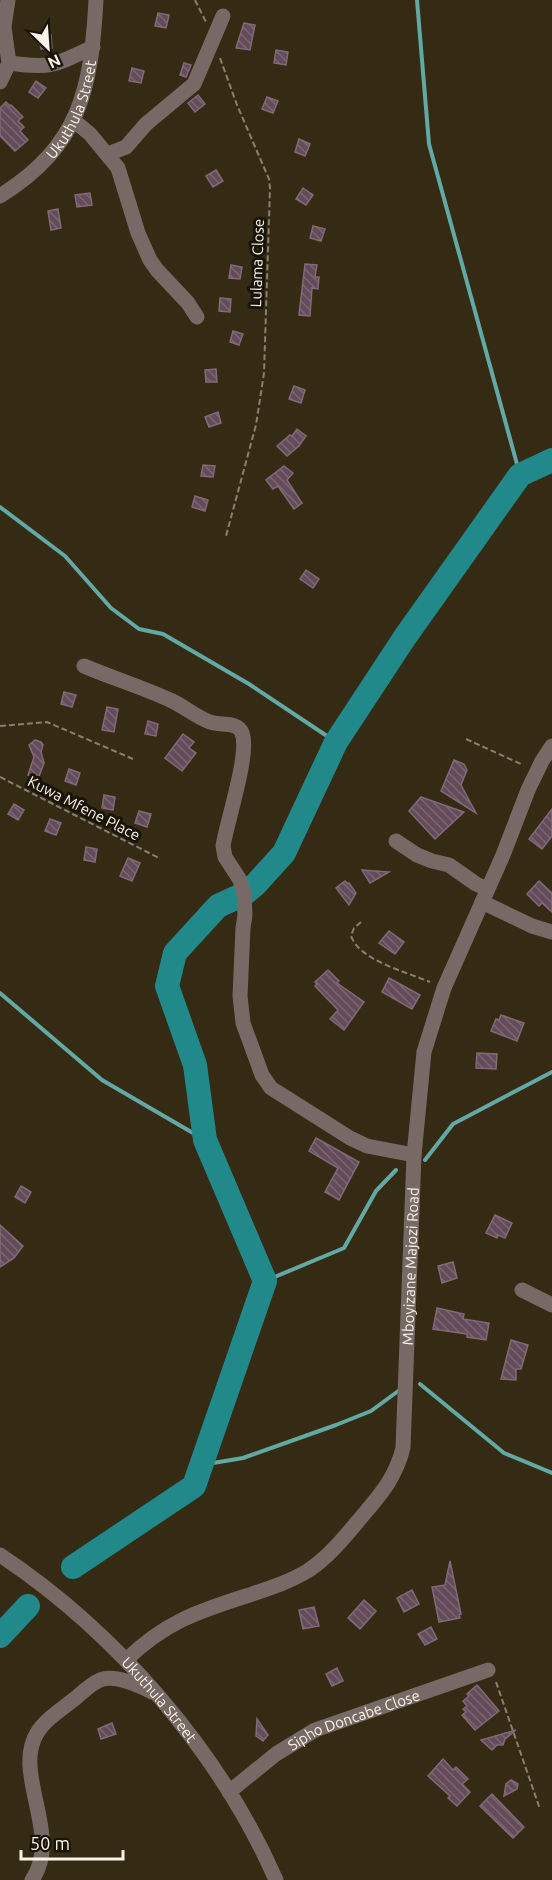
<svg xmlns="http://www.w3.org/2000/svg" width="552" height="1880" viewBox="0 0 552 1880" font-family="Ubuntu,sans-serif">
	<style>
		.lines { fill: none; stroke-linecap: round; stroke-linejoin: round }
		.stream { stroke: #62a9a6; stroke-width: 4 }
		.river { stroke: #21898a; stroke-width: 24 }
		.building { fill: url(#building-back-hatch); stroke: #826979; stroke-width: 1.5 }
		.path { stroke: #887f6c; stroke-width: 2; stroke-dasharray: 6 3; stroke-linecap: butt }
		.minor { stroke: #776a66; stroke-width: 15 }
		.labels { text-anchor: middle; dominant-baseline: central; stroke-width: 6; stroke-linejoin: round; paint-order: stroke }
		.street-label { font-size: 15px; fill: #faf4e6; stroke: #18140a }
	</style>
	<defs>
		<pattern id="building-back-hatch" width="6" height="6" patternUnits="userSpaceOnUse" patternTransform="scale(1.5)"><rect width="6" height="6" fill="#634b5a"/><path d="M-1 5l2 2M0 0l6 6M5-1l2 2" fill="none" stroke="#7a6672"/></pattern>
	</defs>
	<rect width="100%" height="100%" fill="#352a14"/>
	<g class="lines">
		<g class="stream">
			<polyline points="417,0 429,144 520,475"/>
			<polyline points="0,507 65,556 111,608 139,629 163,634 249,684 336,742"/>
			<polyline points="0,993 102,1080 205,1140"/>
			<polyline points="425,1160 453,1124 552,1072"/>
			<polyline points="265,1281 344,1248 376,1191 396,1170"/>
			<polyline points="420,1384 504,1453 552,1473"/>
			<polyline points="201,1465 243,1458 336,1425 371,1411 401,1389"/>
		</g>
		<g class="river">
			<polyline points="73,1567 194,1486 265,1281 205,1140 195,1065 167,986 175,953 218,906 244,894 255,885 284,853 336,742 405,637 520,475 552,460"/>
			<polyline points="0,1636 28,1606"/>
		</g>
	</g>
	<g class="building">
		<polygon points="158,13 169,15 166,28 155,26"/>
		<polygon points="244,23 255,25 250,50 236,48"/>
		<polygon points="51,35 52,48 41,49 39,36"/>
		<polygon points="276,50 288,52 286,65 274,63"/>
		<polygon points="184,63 191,65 186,77 180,75"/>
		<polygon points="132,68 144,71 141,83 129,81"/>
		<polygon points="36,81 46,88 38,98 29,92"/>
		<polygon points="198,95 205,104 195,112 188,103"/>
		<polygon points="267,97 278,101 273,113 262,109"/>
		<polygon points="6,102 10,106 11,105 23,117 18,121 24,127 20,131 28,140 15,151 0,136 0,108"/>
		<polygon points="299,139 310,144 305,156 295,152"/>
		<polygon points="216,170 223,181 213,187 206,176"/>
		<polygon points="303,188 313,195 306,205 296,199"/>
		<polygon points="90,193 92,205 77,207 75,195"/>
		<polygon points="58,209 61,228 51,230 48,211"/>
		<polygon points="313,226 325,229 321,241 310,238"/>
		<polygon points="305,264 317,265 315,277 319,277 318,289 312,288 310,316 299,315"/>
		<polygon points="231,265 242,267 240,279 229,278"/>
		<polygon points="220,298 231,299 230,312 219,311"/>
		<polygon points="233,331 243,334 239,345 230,342"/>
		<polygon points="216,369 217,382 206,382 205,370"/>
		<polygon points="294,386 305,390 301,403 289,399"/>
		<polygon points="218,412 221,423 209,427 205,417"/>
		<polygon points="297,429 306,436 299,446 287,456 277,446 290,435 292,436"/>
		<polygon points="203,465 215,466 213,477 201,476"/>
		<polygon points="284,466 293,473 287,480 302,503 294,509 278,486 273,489 266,480"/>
		<polygon points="195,496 208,500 205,511 192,507"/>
		<polygon points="306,570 319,579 313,588 300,579"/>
		<polygon points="64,692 76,695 72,707 61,704"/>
		<polygon points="107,707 118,709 114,732 102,730"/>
		<polygon points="148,721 158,724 156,736 145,734"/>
		<polygon points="183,734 194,742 189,748 196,753 182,771 165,758"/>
		<polygon points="35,740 41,742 43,745 41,752 44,763 38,779 28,775 34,757 29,745"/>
		<polygon points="454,760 464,764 467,770 461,785 476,813 441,791"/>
		<polygon points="69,769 80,773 76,785 65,781"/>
		<polygon points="104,795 115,797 113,810 102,808"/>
		<polygon points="421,797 464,812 435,839 409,811"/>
		<polygon points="14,804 24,810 18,820 8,814"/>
		<polygon points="552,809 552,836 542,849 529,839"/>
		<polygon points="139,811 151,814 147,827 135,823"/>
		<polygon points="50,819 61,823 56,835 45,831"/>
		<polygon points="86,847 97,849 95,862 84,860"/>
		<polygon points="128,858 140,863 132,881 120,876"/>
		<polygon points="362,870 389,872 370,883"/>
		<polygon points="345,881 348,884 349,883 356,893 349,905 336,888"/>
		<polygon points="539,881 552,893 552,912 542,903 539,906 527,894"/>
		<polygon points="389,931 404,942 395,954 379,943"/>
		<polygon points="328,970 339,981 337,983 364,1002 344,1030 330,1019 338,1010 315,986 317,984 315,982"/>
		<polygon points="389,978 420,995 412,1009 382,992"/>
		<polygon points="501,1015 524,1023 517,1041 491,1031 496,1019 499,1020"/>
		<polygon points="477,1053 497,1054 496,1069 476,1068"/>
		<polygon points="316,1138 359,1162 339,1200 325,1192 338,1168 309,1151"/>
		<polygon points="21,1186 31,1192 25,1203 15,1197"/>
		<polygon points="495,1215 512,1223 505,1238 498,1235 497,1238 486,1233"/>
		<polygon points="0,1225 23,1246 14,1258 0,1267"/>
		<polygon points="453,1262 457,1278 442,1283 438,1266"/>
		<polygon points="437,1308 464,1314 463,1319 489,1323 486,1340 467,1337 467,1334 433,1329"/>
		<polygon points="511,1340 528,1345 521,1369 516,1369 516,1380 501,1379"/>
		<polygon points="450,1561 461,1614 459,1615 460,1618 439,1622 432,1587 445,1585"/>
		<polygon points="412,1590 419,1604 404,1612 397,1598"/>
		<polygon points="364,1600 376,1611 360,1629 348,1618"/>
		<polygon points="314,1607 319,1626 303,1629 299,1610"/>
		<polygon points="431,1627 437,1639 425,1645 418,1634"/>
		<polygon points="337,1668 343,1681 332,1686 326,1674"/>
		<polygon points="477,1685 499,1711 475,1730 462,1715 466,1712 463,1709 467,1706 463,1701 469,1696 467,1694"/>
		<polygon points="257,1719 268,1735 263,1741 256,1736"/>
		<polygon points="112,1723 116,1734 101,1739 98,1729"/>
		<polygon points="516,1730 505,1739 503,1745 497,1745 492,1750 481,1740"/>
		<polygon points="443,1759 453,1770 456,1767 468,1779 462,1784 470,1792 457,1806 448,1798 450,1796 428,1776"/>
		<polygon points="511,1780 518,1784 517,1789 504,1796 506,1784"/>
		<polygon points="492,1794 524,1827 513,1838 480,1806"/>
	</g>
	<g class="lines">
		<g class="path">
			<polyline points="195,0 206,22"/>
			<polyline points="220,58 237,105 269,179 270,188 264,373 256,425 226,536"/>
			<polyline points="0,726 47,722 133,759"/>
			<polyline points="466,739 523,765"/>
			<polyline points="0,777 159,858"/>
			<path d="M361,922L354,928L351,936C360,961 407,972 430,982"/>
			<polyline points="496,1682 540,1809"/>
		</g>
		<g class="minor">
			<path d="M9,63C51,69 56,65 93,47"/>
			<polyline points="0,82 9,63 4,27 8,0"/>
			<polyline points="73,120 90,134 118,168 138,233 150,260 157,270 188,303 197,317"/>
			<polyline points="108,154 126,147 146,124 194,84 223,16"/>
			<path id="s1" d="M0,196C81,145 91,89 96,0"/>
			<path d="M84,666C112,678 142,687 170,700C184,706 196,717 210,722C220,726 238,721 242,733C250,753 227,821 223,846L225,857L240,880L244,894L245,915L243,928L240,996L243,1023L262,1075L271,1088L350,1138L367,1146L414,1155"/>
			<polyline points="396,841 417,855 432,861 449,865 476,884 487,889"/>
			<polyline points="482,902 532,926 552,932"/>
			<polyline points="522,1290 552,1305"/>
			<path id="s2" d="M0,1555C116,1632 220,1752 276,1880"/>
			<path id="s3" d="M126,1660C164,1623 196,1612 246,1596C267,1589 290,1582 309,1570C331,1555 347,1534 364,1514C382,1493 396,1476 403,1448L414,1155L424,1052L444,988L503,855L528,790L542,761L552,746"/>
			<path id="s4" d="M229,1792L276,1754L315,1730L488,1670"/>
			<path d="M32,1880C63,1836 12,1774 37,1733C46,1718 64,1708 78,1696C84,1691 91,1684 100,1680C115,1674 138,1685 152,1692"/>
		</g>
	</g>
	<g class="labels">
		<g class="street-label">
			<text stroke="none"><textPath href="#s1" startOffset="116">Ukuthula Street</textPath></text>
			<text transform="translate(257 263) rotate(-88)">Lulama Close</text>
			<text transform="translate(84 808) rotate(27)">Kuwa Mfene Place</text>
			<text stroke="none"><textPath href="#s3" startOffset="544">Mboyizane Majozi Road</textPath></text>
			<text stroke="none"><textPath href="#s2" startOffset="216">Ukuthula Street</textPath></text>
			<text stroke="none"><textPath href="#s4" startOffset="146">Sipho Doncabe Close</textPath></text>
		</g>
	</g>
	<g transform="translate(48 48) rotate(155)" stroke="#18140a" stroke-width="4.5" paint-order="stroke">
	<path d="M0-4.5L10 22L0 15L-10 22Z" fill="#faf4e6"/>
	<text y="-9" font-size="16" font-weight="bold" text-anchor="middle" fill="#faf4e6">N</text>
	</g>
	<path d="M21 1850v9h102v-9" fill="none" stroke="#faf4e6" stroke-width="3"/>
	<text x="30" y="1850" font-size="18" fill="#faf4e6" stroke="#18140a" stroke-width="4.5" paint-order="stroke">50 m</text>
</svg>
